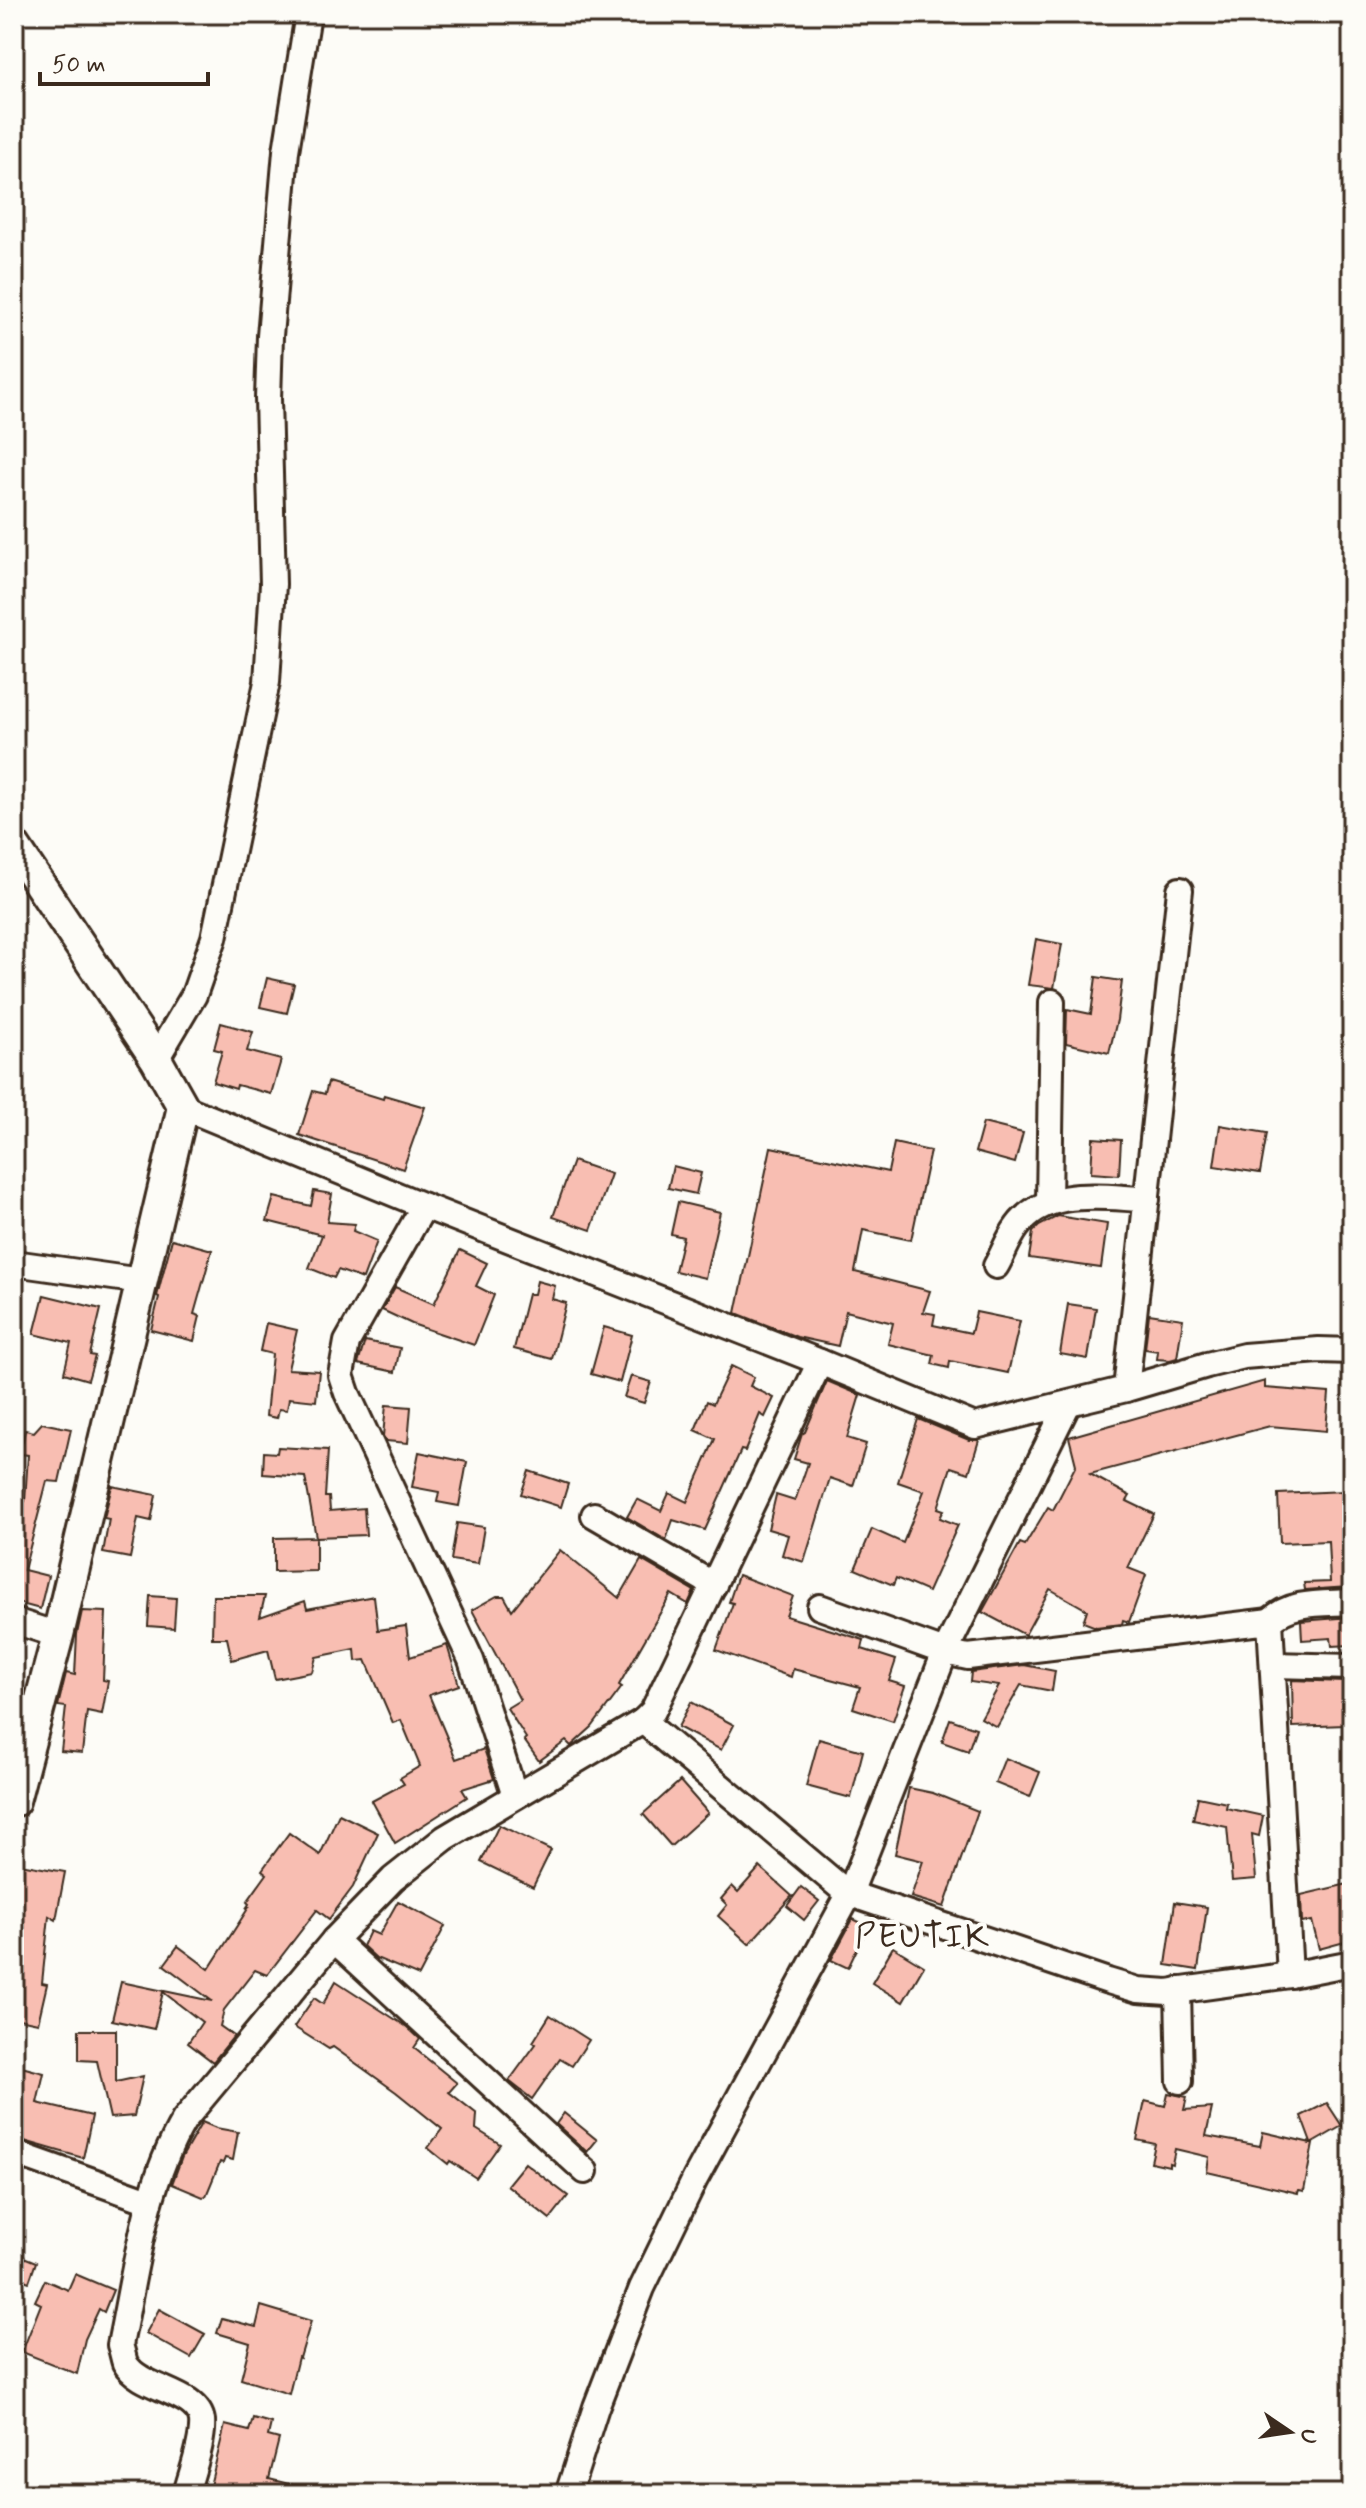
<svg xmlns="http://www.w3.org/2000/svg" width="1366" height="2508" viewBox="0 0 1366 2508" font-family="Mynerve,sans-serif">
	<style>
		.building { fill: #f8beb2; stroke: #3b2a1e; stroke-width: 2 }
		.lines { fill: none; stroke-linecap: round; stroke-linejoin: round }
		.minor-casing { stroke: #3b2a1e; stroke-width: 30 }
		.tertiary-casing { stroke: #3b2a1e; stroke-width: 36 }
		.minor { stroke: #fdfcf7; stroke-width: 24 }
		.tertiary { stroke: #fdfcf7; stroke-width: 30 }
		.labels { text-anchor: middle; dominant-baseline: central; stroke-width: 8; stroke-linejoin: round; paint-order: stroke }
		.quarter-label { font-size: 34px; letter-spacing: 2px; fill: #3b2a1e; stroke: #fdfcf7 }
	</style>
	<rect width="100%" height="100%" fill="#fdfcf7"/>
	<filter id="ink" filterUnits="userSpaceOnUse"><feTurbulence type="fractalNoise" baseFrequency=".0125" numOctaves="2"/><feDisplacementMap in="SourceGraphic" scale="16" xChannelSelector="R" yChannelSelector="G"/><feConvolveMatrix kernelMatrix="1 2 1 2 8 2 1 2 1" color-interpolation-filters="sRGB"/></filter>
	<g filter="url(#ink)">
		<g class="building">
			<polygon points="1036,939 1062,944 1054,988 1028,985"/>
			<polygon points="1096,977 1122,981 1117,1020 1109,1053 1066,1043 1067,1009 1091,1014"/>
			<polygon points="267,978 294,984 287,1013 260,1007"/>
			<polygon points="221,1023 253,1032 247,1051 281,1060 271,1094 237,1085 236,1089 213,1082 222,1051 214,1049"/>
			<polygon points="328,1082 383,1099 384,1095 425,1107 403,1169 299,1135 313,1091 325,1094"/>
			<polygon points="983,1123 1023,1133 1015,1163 975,1152"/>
			<polygon points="1220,1125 1267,1133 1260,1173 1214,1166"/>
			<polygon points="1093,1138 1121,1140 1119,1175 1091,1173"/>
			<polygon points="894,1143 930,1151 911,1240 863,1230 855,1272 930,1291 923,1312 935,1314 933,1325 971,1333 976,1312 1020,1321 1008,1373 950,1361 949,1368 932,1364 934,1355 888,1344 893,1323 846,1311 838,1346 797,1337 736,1313 771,1147 888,1172"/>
			<polygon points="573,1161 611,1174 591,1230 553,1217"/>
			<polygon points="673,1166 701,1173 696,1194 668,1188"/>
			<polygon points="314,1191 332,1194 327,1222 355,1224 353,1231 377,1241 363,1279 338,1270 334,1278 309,1268 322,1235 267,1221 274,1197 311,1206"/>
			<polygon points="678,1202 720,1212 705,1278 675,1271 683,1237 671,1234"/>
			<polygon points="1058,1216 1107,1224 1101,1268 1029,1258 1033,1232 1039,1226"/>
			<polygon points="172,1239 212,1250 194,1314 200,1316 194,1341 151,1330 159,1297 157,1296"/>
			<polygon points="460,1250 487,1263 476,1286 494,1295 474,1345 412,1324 382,1310 395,1287 434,1304"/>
			<polygon points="537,1281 555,1286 552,1299 566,1303 552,1359 514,1349 528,1294 534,1294"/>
			<polygon points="44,1295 101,1309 90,1355 95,1356 88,1380 64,1373 71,1343 34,1334"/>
			<polygon points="1068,1304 1096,1308 1088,1359 1060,1354"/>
			<polygon points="1149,1314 1183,1319 1177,1358 1170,1360 1157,1359 1158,1351 1145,1349"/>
			<polygon points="266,1323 297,1330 288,1369 319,1371 316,1401 289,1398 287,1410 279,1409 277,1418 266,1416 272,1354 260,1351"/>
			<polygon points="604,1327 632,1335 620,1382 591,1374"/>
			<polygon points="365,1341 400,1348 395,1372 358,1364"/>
			<polygon points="731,1366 754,1377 750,1386 774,1398 765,1417 760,1414 745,1451 741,1450 705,1530 673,1520 666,1540 627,1517 637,1499 661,1511 669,1493 687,1502 715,1439 695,1430 707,1401 713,1404"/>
			<polygon points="631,1376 651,1382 644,1403 624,1397"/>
			<polygon points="827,1381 860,1395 847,1438 866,1444 853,1486 830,1478 804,1562 782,1555 788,1535 768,1529 776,1495 795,1501 808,1463 794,1459 802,1434 805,1432"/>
			<polygon points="1265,1381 1265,1388 1329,1393 1326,1431 1270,1426 1090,1474 1130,1496 1127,1501 1154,1514 1128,1568 1146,1575 1129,1622 1123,1620 1122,1624 1096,1627 1083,1622 1087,1610 1050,1589 1025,1635 982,1612 1020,1543 1025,1545 1048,1507 1053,1510 1076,1465 1069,1437"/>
			<polygon points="386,1405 411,1407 408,1443 386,1441 383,1436"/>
			<polygon points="918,1419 969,1440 979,1440 969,1473 951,1467 938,1508 944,1510 940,1518 958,1525 928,1592 896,1578 893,1585 855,1569 872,1529 903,1543 924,1491 898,1482"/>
			<polygon points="42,1423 71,1429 59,1482 47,1481 24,1570 48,1576 40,1609 14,1602 14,1498 25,1501 28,1455 20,1454 25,1430 34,1432"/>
			<polygon points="278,1447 328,1450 325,1497 329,1497 330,1511 364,1508 366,1535 316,1537 316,1571 274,1572 274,1538 316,1537 305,1477 263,1474 264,1452 277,1453"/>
			<polygon points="419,1452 467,1462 459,1506 437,1502 439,1492 412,1487"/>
			<polygon points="529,1471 568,1484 561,1507 521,1494"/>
			<polygon points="112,1486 156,1495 151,1521 138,1518 130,1558 103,1553 109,1519 104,1518"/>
			<polygon points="1345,1491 1349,1587 1305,1590 1304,1583 1330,1582 1328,1541 1280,1543 1278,1494"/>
			<polygon points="457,1523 484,1527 478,1564 451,1560"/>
			<polygon points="560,1550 619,1598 641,1560 694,1591 688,1604 671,1594 619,1685 622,1687 592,1727 571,1746 566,1741 539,1761 524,1740 526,1738 507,1708 520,1700 472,1610 497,1596 504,1596 512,1610"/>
			<polygon points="738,1575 793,1596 786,1616 864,1640 862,1649 896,1660 889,1681 905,1686 893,1721 853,1708 860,1687 793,1669 791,1677 716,1650 733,1603 729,1602"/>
			<polygon points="150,1596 176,1598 174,1628 148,1626"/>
			<polygon points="213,1596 265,1596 260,1617 305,1601 307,1609 374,1596 378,1630 406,1626 410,1657 447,1645 459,1685 429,1695 456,1759 484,1749 494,1779 462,1789 467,1797 395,1843 372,1801 404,1784 400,1778 420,1766 401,1720 393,1723 366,1660 356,1661 355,1649 316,1657 312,1672 275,1679 268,1650 232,1660 227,1638 212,1638"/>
			<polygon points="82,1611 106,1612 103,1680 108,1681 102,1714 87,1711 82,1753 61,1751 66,1707 58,1706 66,1673 75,1675 77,1634"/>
			<polygon points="1352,1617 1352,1645 1332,1646 1331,1638 1302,1640 1301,1621"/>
			<polygon points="1024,1665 1055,1671 1052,1691 1021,1685 997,1727 981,1718 999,1686 970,1682 971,1672"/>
			<polygon points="1292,1680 1344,1682 1345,1725 1293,1727"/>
			<polygon points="691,1702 734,1725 721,1750 678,1727"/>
			<polygon points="950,1719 976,1728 968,1751 942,1742"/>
			<polygon points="819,1739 863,1751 851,1798 806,1786"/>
			<polygon points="1005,1758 1040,1772 1030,1797 995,1783"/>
			<polygon points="680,1781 708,1813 671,1846 643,1814"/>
			<polygon points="909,1788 933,1793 978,1811 944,1907 911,1897 923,1861 895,1854"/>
			<polygon points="1198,1797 1227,1803 1226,1808 1263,1816 1259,1836 1252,1834 1256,1879 1232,1881 1227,1827 1193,1820"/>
			<polygon points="339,1814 378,1833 353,1887 329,1919 317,1910 267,1975 255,1970 224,2010 220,2026 234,2036 213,2062 188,2043 202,2022 163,1992 154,2029 112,2020 121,1982 212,2001 164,1965 178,1946 209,1969 249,1907 247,1907 249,1904 247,1902 267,1874 262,1870 289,1833 320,1855"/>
			<polygon points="499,1825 551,1850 533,1887 481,1862"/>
			<polygon points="20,1864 65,1872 56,1920 49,1916 42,1983 47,1984 38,2023 14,2018 14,1982 19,1957 14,1957 14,1898"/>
			<polygon points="760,1867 792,1896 749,1944 718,1916 727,1905 721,1899 732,1886 738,1892"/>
			<polygon points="1352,1883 1352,1940 1319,1949 1312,1921 1302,1923 1301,1895"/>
			<polygon points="801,1887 819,1901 804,1920 787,1906"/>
			<polygon points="398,1901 445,1926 419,1976 376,1958 363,1946 370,1931 379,1935"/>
			<polygon points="1175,1902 1207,1907 1198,1970 1166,1965"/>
			<polygon points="853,1919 868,1926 848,1968 831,1960"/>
			<polygon points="893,1947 924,1966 903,2002 872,1983"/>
			<polygon points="336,1981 407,2027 420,2039 414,2048 457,2083 449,2092 477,2114 476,2129 500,2144 476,2178 450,2161 448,2164 428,2148 442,2129 396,2092 333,2047 329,2049 294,2027 314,1998 323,2004"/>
			<polygon points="550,2015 589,2040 572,2066 560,2059 532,2099 509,2081 536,2044 533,2042"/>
			<polygon points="79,2030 116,2030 116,2082 143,2076 134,2116 110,2118 97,2061 79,2060"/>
			<polygon points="14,2065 44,2073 37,2103 92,2116 83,2158 14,2138"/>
			<polygon points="1168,2093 1187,2097 1184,2110 1212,2108 1206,2136 1260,2146 1263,2132 1311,2143 1301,2116 1327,2103 1342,2126 1311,2144 1313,2144 1304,2191 1299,2190 1298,2193 1207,2172 1209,2157 1175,2149 1172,2164 1169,2163 1169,2166 1151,2162 1155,2144 1137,2140 1145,2101 1165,2106"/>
			<polygon points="564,2113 597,2140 587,2152 556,2124"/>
			<polygon points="202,2122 216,2128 238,2132 233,2160 225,2158 223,2163 220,2162 206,2196 203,2197 172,2184 182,2157"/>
			<polygon points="525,2163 568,2196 550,2219 507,2185"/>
			<polygon points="14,2253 36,2262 29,2282 14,2276"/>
			<polygon points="75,2274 113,2290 104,2312 99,2309 85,2339 77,2374 22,2352 41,2304 35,2301 45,2280 68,2290"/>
			<polygon points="261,2306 311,2321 300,2358 298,2357 289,2394 241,2379 250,2343 217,2333 222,2318 256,2327"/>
			<polygon points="159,2309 205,2334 191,2358 146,2333"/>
			<polygon points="253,2418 271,2423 268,2436 279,2439 269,2479 301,2487 300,2494 208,2494 225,2425 249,2431"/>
		</g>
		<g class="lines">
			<g class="minor-casing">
				<g id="minor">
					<polyline points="156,1059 194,995 214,938 267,682 273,584 268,399 270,336 286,151 308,14"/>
					<polyline points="183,1107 424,1206 820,1362 975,1426 1126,1389 1207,1365 1244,1356 1319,1350 1352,1351"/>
					<polyline points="1049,1203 1052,1002"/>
					<polyline points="424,1206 347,1342 341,1375 347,1393 471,1660 515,1796"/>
					<polyline points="14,1263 141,1281"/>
					<path d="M996,1266C1003,1254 1008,1239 1017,1227C1046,1186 1104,1198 1147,1199"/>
					<polyline points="1126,1389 1180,890"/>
					<polyline points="594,1515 714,1585"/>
					<polyline points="820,1607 945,1652 968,1657 1270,1621 1290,1975"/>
					<polyline points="14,1621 58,1635"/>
					<path d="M1270,1621C1291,1600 1324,1604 1352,1602"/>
					<polyline points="1273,1665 1352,1667"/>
					<polyline points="643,1721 840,1887 862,1898 1108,1981 1138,1990 1168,1992 1290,1975 1352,1963"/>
					<polyline points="334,1940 585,2171"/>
					<polyline points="1178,1990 1180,2081"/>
					<polyline points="14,2153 149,2201"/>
					<path d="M186,2494C191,2474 204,2441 202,2421C198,2391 140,2390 125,2363C123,2357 122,2350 120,2345C136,2269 144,2188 184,2120L334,1940L393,1879L445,1838L643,1721L653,1711L820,1362"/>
					<polyline points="568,2494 596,2407 642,2288 695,2179 850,1893 945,1652 1068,1404"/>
				</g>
			</g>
			<g class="tertiary-casing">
				<polyline id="tertiary" points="14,846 156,1059 183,1107 58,1635 14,1801"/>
			</g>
			<use href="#minor" class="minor"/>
			<use href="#tertiary" class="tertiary"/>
		</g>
	</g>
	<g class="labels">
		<g class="quarter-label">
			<text x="923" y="1937">PEUTIK</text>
		</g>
	</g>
	<rect width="1366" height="2508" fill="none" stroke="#fdfcf7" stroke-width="48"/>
	<rect x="24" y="24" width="1318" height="2460" fill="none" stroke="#3b2a1e" stroke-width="3" filter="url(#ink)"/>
	<g transform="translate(1290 2432) rotate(103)" stroke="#fdfcf7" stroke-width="6" paint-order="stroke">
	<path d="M0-6L14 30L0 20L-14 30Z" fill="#3b2a1e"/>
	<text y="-12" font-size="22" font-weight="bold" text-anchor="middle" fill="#3b2a1e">U</text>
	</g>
	<path d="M40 72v12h168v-12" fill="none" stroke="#3b2a1e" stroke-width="4"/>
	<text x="52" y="72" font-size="24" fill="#3b2a1e" stroke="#fdfcf7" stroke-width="6" paint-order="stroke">50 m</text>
</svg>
